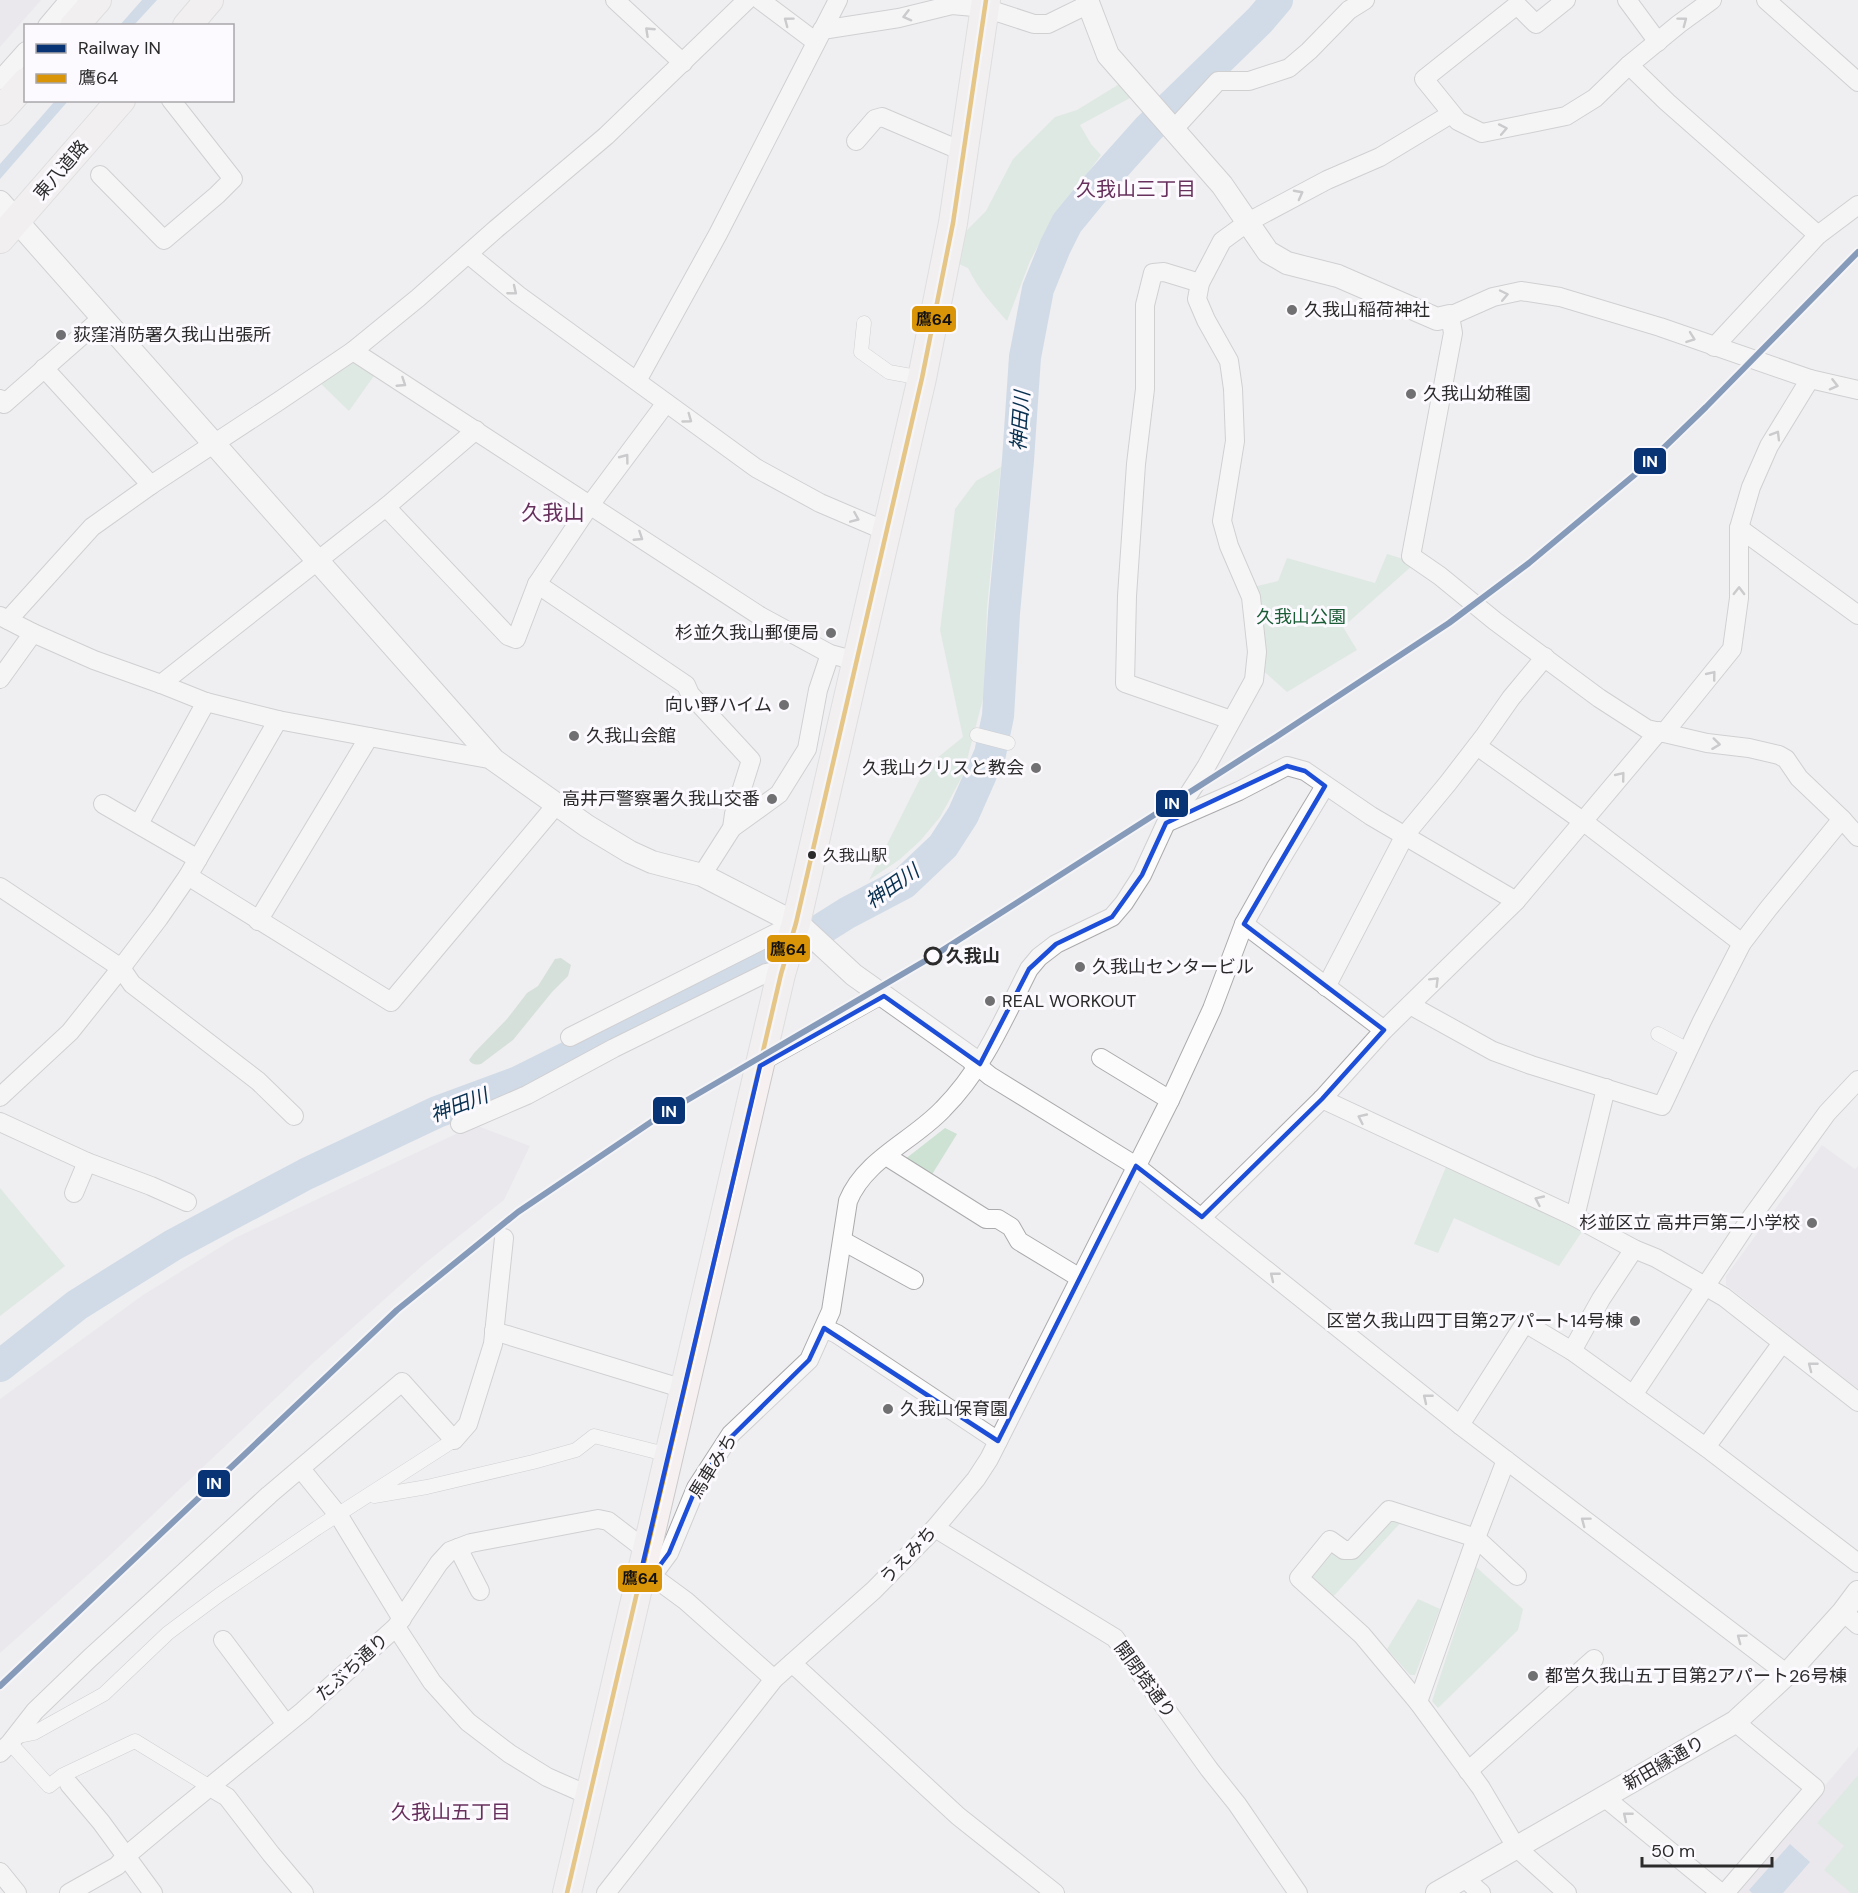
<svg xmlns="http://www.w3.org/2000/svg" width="1858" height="1893" viewBox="0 0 1858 1893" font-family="'DM Sans','Noto Sans JP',sans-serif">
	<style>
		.built { fill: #e5e1e8 }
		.green { fill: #cde2d3 }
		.forest { fill: #b8cebf }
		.water { fill: #abc3db }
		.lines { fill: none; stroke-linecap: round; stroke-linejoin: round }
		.river { stroke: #abc3db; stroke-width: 32 }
		.pedestrian-casing { stroke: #abaaac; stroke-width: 15 }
		.minor-casing { stroke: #abaaac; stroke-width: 20 }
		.tertiary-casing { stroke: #abaaac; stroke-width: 24 }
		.primary-casing { stroke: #cbcacb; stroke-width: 30 }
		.pedestrian { stroke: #fdfcfd; stroke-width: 14 }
		.minor { stroke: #fdfcfd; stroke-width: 18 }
		.tertiary { stroke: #fdfcfd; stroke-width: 22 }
		.primary { stroke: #f6f0f1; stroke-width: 28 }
		.bus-1-casing { stroke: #fcfafe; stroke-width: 9 }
		.bus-1 { stroke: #d99407; stroke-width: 4.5 }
		.rail-1-casing { stroke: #fcfafe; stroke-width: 10 }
		.rail-1 { stroke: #083476; stroke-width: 6 }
		.oneway { stroke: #9f9e9f }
		.marked { fill: none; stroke: #1d4ed8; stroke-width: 4.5; stroke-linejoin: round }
		.poi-dot { fill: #706f71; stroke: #fcfafe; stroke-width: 2 }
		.bus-dot { fill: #2c2b2c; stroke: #fcfafe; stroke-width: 2 }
		.stop-dot { fill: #fcfafe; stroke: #2c2b2c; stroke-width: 3 }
		.labels { text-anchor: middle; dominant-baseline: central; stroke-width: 6; stroke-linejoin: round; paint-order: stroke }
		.bus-label { font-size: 16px; fill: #2c2b2c; stroke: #fcfafe; text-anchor: start }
		.street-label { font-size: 18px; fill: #2c2b2c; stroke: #fcfafe }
		.poi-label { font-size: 18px; fill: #2c2b2c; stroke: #fcfafe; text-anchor: start }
		.park-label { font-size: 18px; fill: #195c35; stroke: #fcfafe }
		.stop-label { font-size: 18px; font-weight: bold; fill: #2c2b2c; stroke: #fcfafe; text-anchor: start }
		.neighbourhood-label { font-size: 20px; fill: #662f5c; stroke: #fcfafe }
		.water-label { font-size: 20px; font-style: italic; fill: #073050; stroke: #fcfafe }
		.quarter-label { font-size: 21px; fill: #662f5c; stroke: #fcfafe }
		.line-badge { stroke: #fcfafe; stroke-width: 2 }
		.badge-label { font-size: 16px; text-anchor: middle; font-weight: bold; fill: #fff }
		.pale-badge-label { font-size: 16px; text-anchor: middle; font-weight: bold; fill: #111 }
	</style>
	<rect width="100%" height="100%" fill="#efeef0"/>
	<g class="built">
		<polygon points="0,0 41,0 0,47"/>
		<polygon points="475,1125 530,1146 504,1200 423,1265 313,1363 107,1558 0,1653 0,1399 143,1295 235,1238"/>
		<polygon points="1822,1145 1855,1169 1858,1166 1858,1389 1726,1285 1726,1276"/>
		<polygon points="1858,1747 1858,1893 1732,1893"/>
	</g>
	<g class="green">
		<path d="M1121,83L1132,97L1080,125L1091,144L1101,155L1048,227L1030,261L1007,321C992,304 978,289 968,268L959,264L965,232L986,211L1013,159L1055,117L1077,110Z"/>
		<polygon points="353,357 376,373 349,411 318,381"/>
		<polygon points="1001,467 987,608 984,695 963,775 940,817 920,841 899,860 869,880 926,767 963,737 940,630 955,509 976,481"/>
		<polygon points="1387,554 1407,560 1413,565 1343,627 1357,650 1287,692 1259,667 1253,587 1278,581 1287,558 1375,583"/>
		<polygon points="945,1128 957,1134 931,1176 904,1160"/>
		<polygon points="1448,1162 1585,1227 1559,1266 1454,1218 1438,1253 1414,1244"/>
		<polygon points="0,1188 65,1266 0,1316"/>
		<polygon points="1389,1519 1402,1521 1330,1600 1311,1582 1311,1573 1330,1552 1348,1560 1357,1556"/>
		<polygon points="1476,1567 1523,1609 1518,1630 1438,1708 1432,1701"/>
		<polygon points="1418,1599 1440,1609 1415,1675 1410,1675 1387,1649"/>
		<polygon points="1858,1775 1858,1893 1851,1893 1824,1870 1844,1846 1817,1823"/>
	</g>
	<path class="forest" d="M561,958L571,965L568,976L552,992L513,1040L481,1064C476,1065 472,1065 469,1060L474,1053L507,1019L527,993L538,986L555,959Z"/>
	<g class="water">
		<polygon points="142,0 157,0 134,25 120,25"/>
		<polygon points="55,101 68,101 0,179 0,164"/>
		<polygon points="1790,1844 1810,1862 1783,1893 1752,1893 1749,1890"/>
	</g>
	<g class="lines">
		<polyline class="river" points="0,1366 77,1305 173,1245 306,1174 437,1112 518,1082 804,940 847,913 904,883 943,846 963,815 990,754 998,716 1004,613 1018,460 1025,357 1038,289 1055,247 1067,223 1099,184 1149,128 1260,20 1277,0"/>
		<g class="pedestrian-casing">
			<g id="pedestrian">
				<polyline points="864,323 861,352 889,372 922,378"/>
				<polyline points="977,735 1008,743"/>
				<polyline points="1658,1034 1688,1050"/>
				<polyline points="762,1064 884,996"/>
				<polyline points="374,1496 427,1487 533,1462 576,1450 594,1436 669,1455"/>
				<polyline points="14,1737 34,1733 104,1694 168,1633 219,1595 317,1528 454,1440"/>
				<polyline points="10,1743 49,1786 63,1775 135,1741 210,1787"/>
			</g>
		</g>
		<g class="minor-casing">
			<g id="minor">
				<polyline points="615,0 683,63"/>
				<polyline points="760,0 816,42"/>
				<polyline points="1566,0 1536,24 1517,5 1424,79 1458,121 1482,133 1566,116 1595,98 1629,65 1679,24 1712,0"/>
				<polyline points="1627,0 1658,42"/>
				<polyline points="1766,0 1858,82"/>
				<polyline points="47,26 69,0"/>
				<polyline points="822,30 899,18 952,5 985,8 1034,24 1048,24 1089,4"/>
				<polyline points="1629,65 1667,102 1818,235"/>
				<polyline points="0,80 26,51"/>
				<polyline points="1173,130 1218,81 1249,81 1289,68 1309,51 1349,10 1365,0"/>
				<polyline points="856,141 875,119 882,117 964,152"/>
				<polyline points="100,175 164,240 217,195 233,179 171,100"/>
				<polyline points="468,254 518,295 756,468 820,503 888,532"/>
				<polyline points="1200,283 1164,272 1153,273 1145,305 1145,389 1136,464 1127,596 1125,683 1231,720"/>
				<polyline points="1714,347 1818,235 1858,205"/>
				<polyline points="353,351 760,616 830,654 856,661"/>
				<polyline points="44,368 151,485"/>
				<polyline points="637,381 718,234 838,0"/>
				<polyline points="1858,390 1810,379 1660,327 1560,297 1521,291 1493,297 1450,316 1453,333 1411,556 1440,576 1495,621 1599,698 1647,729 1707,743 1749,748 1779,755 1786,759 1799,778 1842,819 1858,837"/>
				<polyline points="0,399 4,404 103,317"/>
				<polyline points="386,507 508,636 516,639 537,584 590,505 666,403"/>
				<polyline points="1739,528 1858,615"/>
				<polyline points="537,584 686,685 690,694 751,760 734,814 732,828 702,875"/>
				<polyline points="0,616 33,633 94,660 161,684 206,702 278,720 494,760"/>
				<polyline points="8,620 92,527 151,485 279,401 353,351 418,298 496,229 606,136 747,0"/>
				<polyline points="0,679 33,633"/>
				<polyline points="161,684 386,507 476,430"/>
				<polyline points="1664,733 1732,649 1739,598 1739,528 1751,487 1769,446 1810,379"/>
				<polyline points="1477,746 1584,822 1742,943"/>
				<polyline points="103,804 198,859"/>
				<polyline points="1168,822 1239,791 1287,766 1305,771 1371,816 1516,901"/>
				<polyline points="139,824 206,702"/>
				<polyline points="732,828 779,794 807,749 818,690 830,654"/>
				<polyline points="188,876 391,1002 557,804"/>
				<polyline points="0,887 121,968 159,918 188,876 278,720"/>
				<polyline points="258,921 369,737"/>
				<polyline points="1244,924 1384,1030"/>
				<polyline points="1326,987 1405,835 1448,783 1485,735 1511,698 1545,657"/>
				<polyline points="1410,1005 1493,1051 1531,1065 1662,1106 1702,1021 1742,943 1768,909 1842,819"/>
				<polyline points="570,1037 796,923"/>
				<polyline points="1101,1058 1170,1100"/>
				<polyline points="979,1067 990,1076 1136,1166 1460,1425 1787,1674"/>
				<polyline points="0,1097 70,1032 121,968 132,984 258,1081 294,1116"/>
				<polyline points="1322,1099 1573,1216 1634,1249 1656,1258 1724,1297 1858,1402"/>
				<polyline points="0,1122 87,1162 151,1186 187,1202"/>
				<polyline points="460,1124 527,1095 614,1048 766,973 771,972 781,974"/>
				<polyline points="886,1156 986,1219 998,1219 1011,1227 1019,1241 1080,1278"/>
				<polyline points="74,1193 87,1162"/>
				<polyline points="1202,1217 1322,1099 1384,1030 1516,901 1659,731"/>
				<polyline points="1575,1217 1606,1088"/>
				<polyline points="843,1241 914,1280"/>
				<polyline points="824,1328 837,1334 998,1441"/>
				<polyline points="494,1331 684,1389"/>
				<polyline points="1572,1351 1601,1299 1634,1249"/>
				<polyline points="1633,1395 1748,1222 1827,1113 1858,1080"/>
				<polyline points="1460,1425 1525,1323 1572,1351 1711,1451 1858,1563"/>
				<polyline points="1706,1447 1782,1343"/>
				<polyline points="301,1469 339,1516 402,1619"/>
				<polyline points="935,1528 1115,1638 1209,1769 1237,1804 1298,1893"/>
				<polyline points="458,1548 480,1591"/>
				<polyline points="652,1576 686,1601 774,1679"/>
				<polyline points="1517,1576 1476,1538 1389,1510 1352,1550 1344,1550 1330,1540 1299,1578 1362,1635 1418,1702 1481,1788 1516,1847 1567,1893"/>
				<path d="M639,1584L652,1576L669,1553L696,1488L731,1434L809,1360L831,1311L848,1201C865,1159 913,1141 943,1109C983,1069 1004,1018 1029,969L1039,957L1056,944L1112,917L1124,903L1142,875L1166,823L1190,792L1206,767L1254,680L1257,652L1251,597L1229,546L1222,521L1235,441L1233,389L1229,361L1206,320L1197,299L1200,283L1222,241L1248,222L1327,180L1380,157L1451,114"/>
				<polyline points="1843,1612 1858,1625"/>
				<polyline points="396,1627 432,1682 468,1722 510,1754 547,1777 588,1795"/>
				<polyline points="223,1640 286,1724"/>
				<polyline points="792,1663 958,1816 1055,1893"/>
				<polyline points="1418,1702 1476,1538 1506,1460"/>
				<polyline points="0,1753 10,1743 35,1711 90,1658 269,1495 402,1382 454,1440 468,1424 493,1344 504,1238"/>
				<polyline points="1468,1771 1594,1659"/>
				<polyline points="69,1784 101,1822 153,1893"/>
				<polyline points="210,1787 227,1797 271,1854 304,1893"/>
				<polyline points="1604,1797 1721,1893"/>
				<polyline points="0,1872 17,1893"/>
				<polyline points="1464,1878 1481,1893"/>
				<polyline points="69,1893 117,1866 126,1856 169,1820 303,1711 396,1627 439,1563 450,1551 471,1543 598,1519 608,1521 646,1550"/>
				<polyline points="606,1893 774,1679 874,1590 935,1528 976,1479 989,1459 1170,1100 1212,1009 1244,924 1276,867 1325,786"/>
				<polyline points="1725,1893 1815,1788 1735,1722"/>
			</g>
		</g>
		<g class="tertiary-casing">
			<g id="tertiary">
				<polyline points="1087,0 1108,55 1222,185 1268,252 1287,263 1338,276 1437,319 1450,316"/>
				<polyline points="0,202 494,760 587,826 630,852 652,862 702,875 801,926 854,975 971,1058 979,1067"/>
				<polyline points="1437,1893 1735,1722 1787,1674 1843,1612 1858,1592"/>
			</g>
		</g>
		<g class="primary-casing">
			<g id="primary">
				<polyline points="74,26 97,0"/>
				<polyline points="187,26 209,0"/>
				<polyline points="0,111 26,82"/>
				<polyline points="0,239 121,100"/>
				<polyline points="567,1893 781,974 796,923 922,378 953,223 986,0"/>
			</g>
		</g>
		<use href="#pedestrian" class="pedestrian"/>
		<use href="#minor" class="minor"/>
		<use href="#tertiary" class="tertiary"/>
		<use href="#primary" class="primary"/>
		<g class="bus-1-casing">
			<polyline id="bus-1" points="567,1893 781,974 796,923 922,378 953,223 986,0"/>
		</g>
		<use href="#bus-1" class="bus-1"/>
		<g class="rail-1-casing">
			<polyline id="rail-1" points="0,1686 397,1310 518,1212 660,1116 935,955 1276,737 1449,623 1529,563 1644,467 1706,407 1858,252"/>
		</g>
		<use href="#rail-1" class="rail-1"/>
	</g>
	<defs><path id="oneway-chevron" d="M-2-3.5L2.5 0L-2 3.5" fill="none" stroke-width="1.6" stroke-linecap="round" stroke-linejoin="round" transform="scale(1.5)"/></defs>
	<g class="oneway">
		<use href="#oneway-chevron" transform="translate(907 16) rotate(166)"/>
		<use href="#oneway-chevron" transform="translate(788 21) rotate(-143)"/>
		<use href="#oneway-chevron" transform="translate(1683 21) rotate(-37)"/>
		<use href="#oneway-chevron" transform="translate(649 31) rotate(-137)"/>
		<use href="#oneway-chevron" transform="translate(1503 129) rotate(-11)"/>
		<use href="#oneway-chevron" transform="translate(1299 194) rotate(-28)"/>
		<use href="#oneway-chevron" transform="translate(513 291) rotate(39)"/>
		<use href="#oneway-chevron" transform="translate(1504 295) rotate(-12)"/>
		<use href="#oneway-chevron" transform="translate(1691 338) rotate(20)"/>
		<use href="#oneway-chevron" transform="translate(402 383) rotate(33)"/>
		<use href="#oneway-chevron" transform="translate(1834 385) rotate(14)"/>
		<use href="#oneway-chevron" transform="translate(688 419) rotate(36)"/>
		<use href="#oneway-chevron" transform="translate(1776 435) rotate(-59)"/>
		<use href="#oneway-chevron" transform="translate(625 458) rotate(-53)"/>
		<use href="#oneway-chevron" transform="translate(855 518) rotate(23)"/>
		<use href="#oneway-chevron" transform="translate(639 537) rotate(33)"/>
		<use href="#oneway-chevron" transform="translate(1739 591) rotate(-89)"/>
		<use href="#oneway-chevron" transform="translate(1712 675) rotate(-51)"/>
		<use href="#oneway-chevron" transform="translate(1716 744) rotate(7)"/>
		<use href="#oneway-chevron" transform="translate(1621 776) rotate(-51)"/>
		<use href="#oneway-chevron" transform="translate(1435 981) rotate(-45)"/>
		<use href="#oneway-chevron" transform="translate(1362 1118) rotate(-155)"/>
		<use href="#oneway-chevron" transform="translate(1539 1200) rotate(-155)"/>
		<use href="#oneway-chevron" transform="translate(1274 1276) rotate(-141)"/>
		<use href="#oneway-chevron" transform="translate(1812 1366) rotate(-142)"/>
		<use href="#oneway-chevron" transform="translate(1427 1398) rotate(-141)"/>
		<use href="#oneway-chevron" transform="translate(1585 1521) rotate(-143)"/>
		<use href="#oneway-chevron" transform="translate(1741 1638) rotate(-143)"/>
		<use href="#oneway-chevron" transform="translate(1627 1816) rotate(-141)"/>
	</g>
	<path d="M0 0H1858V1893H0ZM1287,766L1305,771L1325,786L1244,924L1384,1030L1322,1099L1202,1217L1136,1166L998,1441L824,1328L809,1360L722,1446L696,1488L669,1553L652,1576L638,1584L760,1066L884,996L980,1064L1029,969L1056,944L1112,917L1142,875L1166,823Z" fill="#efeef0" fill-opacity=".55" fill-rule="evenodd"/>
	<path class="marked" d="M1287,766L1305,771L1325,786L1244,924L1384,1030L1322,1099L1202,1217L1136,1166L998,1441L824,1328L809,1360L722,1446L696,1488L669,1553L652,1576L638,1584L760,1066L884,996L980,1064L1029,969L1056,944L1112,917L1142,875L1166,823Z"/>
	<g class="poi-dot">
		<circle cx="1292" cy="310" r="6"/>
		<circle cx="61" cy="335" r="6"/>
		<circle cx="1411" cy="394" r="6"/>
		<circle cx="831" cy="633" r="6"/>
		<circle cx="784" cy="705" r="6"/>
		<circle cx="574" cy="736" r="6"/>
		<circle cx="1036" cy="768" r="6"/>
		<circle cx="772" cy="799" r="6"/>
		<circle cx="1080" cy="967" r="6"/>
		<circle cx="990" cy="1001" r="6"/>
		<circle cx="1812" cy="1223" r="6"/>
		<circle cx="1635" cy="1321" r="6"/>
		<circle cx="888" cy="1409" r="6"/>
		<circle cx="1533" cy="1676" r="6"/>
	</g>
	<circle class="bus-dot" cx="812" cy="855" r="5"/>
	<circle class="stop-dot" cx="933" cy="956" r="8"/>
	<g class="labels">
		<g class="bus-label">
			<text x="823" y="855">久我山駅</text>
		</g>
		<g class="street-label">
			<text transform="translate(61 170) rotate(-49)">東八道路</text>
			<text transform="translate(713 1466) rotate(-58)">馬車みち</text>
			<text transform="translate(908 1555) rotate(-46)">うえみち</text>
			<text transform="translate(352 1667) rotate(-42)">たぶち通り</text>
			<text transform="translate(1145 1680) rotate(54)">開閉塔通り</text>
			<text transform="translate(1664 1763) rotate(-30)">新田縁通り</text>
		</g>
		<g class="poi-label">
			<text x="1304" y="310">久我山稲荷神社</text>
			<text x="73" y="335">荻窪消防署久我山出張所</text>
			<text x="1423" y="394">久我山幼稚園</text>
			<text x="819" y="633" text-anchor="end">杉並久我山郵便局</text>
			<text x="772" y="705" text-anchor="end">向い野ハイム</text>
			<text x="586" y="736">久我山会館</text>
			<text x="1024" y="768" text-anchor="end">久我山クリスと教会</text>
			<text x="760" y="799" text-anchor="end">高井戸警察署久我山交番</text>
			<text x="1092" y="967">久我山センタービル</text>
			<text x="1002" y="1001">REAL WORKOUT</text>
			<text x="1800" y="1223" text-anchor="end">杉並区立 高井戸第二小学校</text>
			<text x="1623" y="1321" text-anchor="end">区営久我山四丁目第2アパート14号棟</text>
			<text x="900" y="1409">久我山保育園</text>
			<text x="1545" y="1676">都営久我山五丁目第2アパート26号棟</text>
		</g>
		<g class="park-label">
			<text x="1301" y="617">久我山公園</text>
		</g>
		<g class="stop-label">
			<text x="946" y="956">久我山</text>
		</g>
		<g class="neighbourhood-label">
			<text x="1136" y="189">久我山三丁目</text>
			<text x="451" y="1812">久我山五丁目</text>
		</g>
		<g class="water-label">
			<text transform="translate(1020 421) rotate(-86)">神田川</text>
			<text transform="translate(892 886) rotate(-35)">神田川</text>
			<text transform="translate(459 1105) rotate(-21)">神田川</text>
		</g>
		<g class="quarter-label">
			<text x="553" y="513">久我山</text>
		</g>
	</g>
	<g class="line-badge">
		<rect x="911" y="305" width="46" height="28" rx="6" fill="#d99407"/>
		<rect x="1633" y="447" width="34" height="28" rx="6" fill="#083476"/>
		<rect x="1155" y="789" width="34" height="29" rx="6" fill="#083476"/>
		<rect x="766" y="934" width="45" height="29" rx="6" fill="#d99407"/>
		<rect x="652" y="1096" width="34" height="29" rx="6" fill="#083476"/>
		<rect x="197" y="1469" width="34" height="29" rx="6" fill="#083476"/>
		<rect x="617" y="1564" width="46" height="29" rx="6" fill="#d99407"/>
	</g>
	<g class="badge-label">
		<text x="1650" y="467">IN</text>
		<text x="1172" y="809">IN</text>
		<text x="669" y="1117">IN</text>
		<text x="214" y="1489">IN</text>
	</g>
	<g class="pale-badge-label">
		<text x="934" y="325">鷹64</text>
		<text x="788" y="955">鷹64</text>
		<text x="640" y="1584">鷹64</text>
	</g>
	<rect x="24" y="24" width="210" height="78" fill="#fcfafe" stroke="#a9a7aa" stroke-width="1.5"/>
	<rect x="36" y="44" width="30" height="9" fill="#083476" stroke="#a9a7aa" stroke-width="1.5"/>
	<text x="78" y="54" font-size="18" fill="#2c2b2c">Railway IN</text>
	<rect x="36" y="74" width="30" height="9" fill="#d99407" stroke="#a9a7aa" stroke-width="1.5"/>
	<text x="78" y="84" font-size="18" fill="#2c2b2c">鷹64</text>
	<path d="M1642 1857v9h130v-9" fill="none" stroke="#2c2b2c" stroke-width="3"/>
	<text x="1651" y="1857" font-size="18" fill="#2c2b2c" stroke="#fcfafe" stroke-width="4.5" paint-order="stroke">50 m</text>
</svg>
